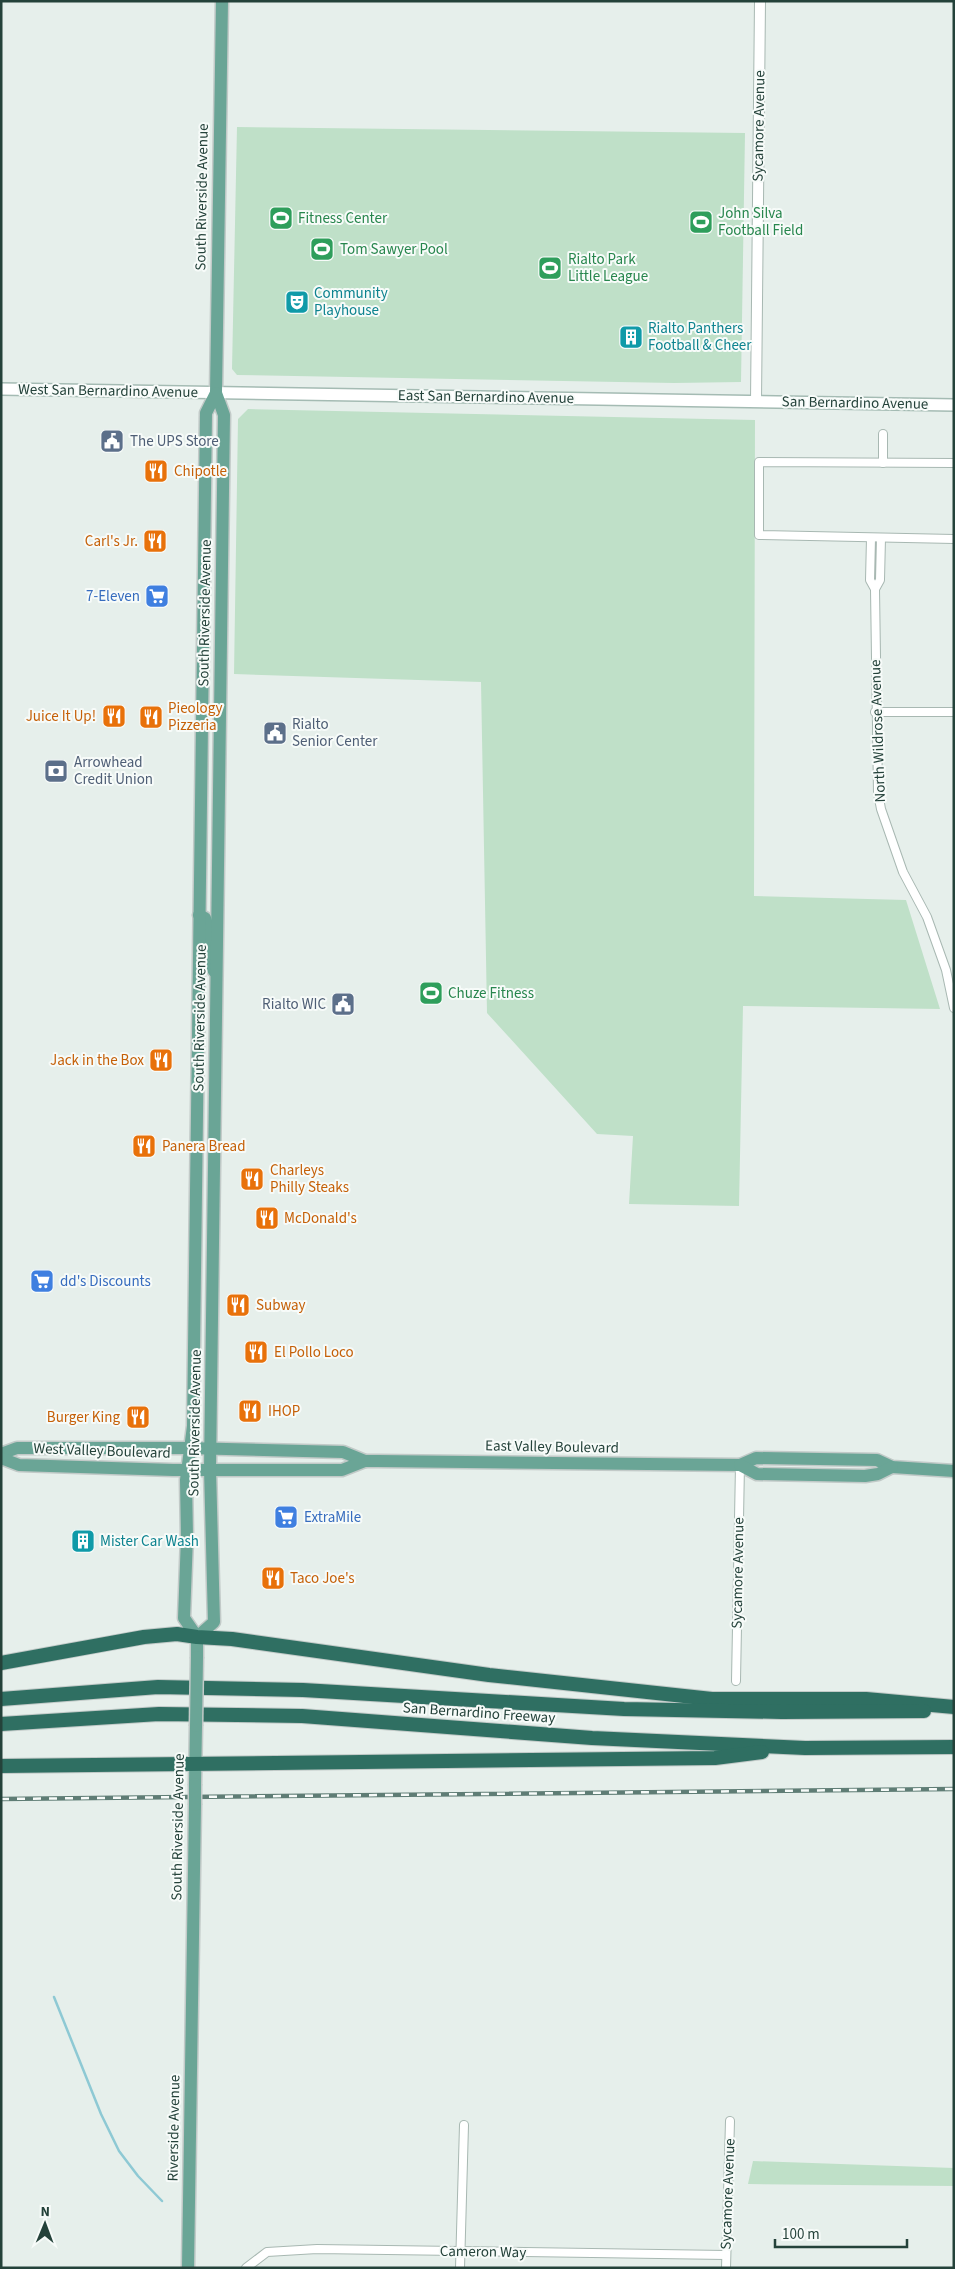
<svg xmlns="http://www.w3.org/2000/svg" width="955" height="2269" viewBox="0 0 955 2269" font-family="'Source Sans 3',sans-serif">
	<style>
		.green { fill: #bfe0c8 }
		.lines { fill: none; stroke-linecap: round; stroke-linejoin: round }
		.stream { stroke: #8ec9d4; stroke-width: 2.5 }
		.minor-casing { stroke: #a8b8b2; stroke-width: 10 }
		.tertiary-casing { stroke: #a8b8b2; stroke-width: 12 }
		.secondary-casing { stroke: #a4bbb3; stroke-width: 14 }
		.primary-casing { stroke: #c2cac8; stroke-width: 15 }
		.motorway-casing { stroke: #c2cac8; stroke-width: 16 }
		.minor { stroke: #fff; stroke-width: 8 }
		.tertiary { stroke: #fff; stroke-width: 10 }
		.secondary { stroke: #fff; stroke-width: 11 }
		.primary { stroke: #6aa596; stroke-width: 12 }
		.motorway { stroke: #2f6f62; stroke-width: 14 }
		.rail-casing { stroke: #5f7d75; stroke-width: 4.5 }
		.rail { stroke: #f7fbf9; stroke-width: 2.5; stroke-dasharray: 8; stroke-linecap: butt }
		.primary-bridge-casing { stroke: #c2cac8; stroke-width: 15; stroke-linecap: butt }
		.primary-bridge { stroke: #6aa596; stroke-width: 12 }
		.labels { text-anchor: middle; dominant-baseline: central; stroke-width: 4; stroke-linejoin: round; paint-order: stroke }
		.street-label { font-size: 15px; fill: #24423a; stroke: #f7fbf9 }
		.leisure-label { font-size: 15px; fill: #27864d; stroke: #f7fbf9; text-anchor: start }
		.culture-label { font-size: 15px; fill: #0d838f; stroke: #f7fbf9; text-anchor: start }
		.service-label { font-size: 15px; fill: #4e5e75; stroke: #f7fbf9; text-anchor: start }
		.food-label { font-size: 15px; fill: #c56008; stroke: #f7fbf9; text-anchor: start }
		.shop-label { font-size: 15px; fill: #366cbe; stroke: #f7fbf9; text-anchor: start }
	</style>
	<rect width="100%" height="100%" fill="#e6efeb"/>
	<g class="green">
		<polygon points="237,127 745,133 741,382 674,383 237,375 232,369"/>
		<polygon points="248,409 755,420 754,896 906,900 940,1009 743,1006 739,1206 629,1204 633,1136 597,1134 487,1013 481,682 234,674 238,419"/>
		<polygon points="753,2161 954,2168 954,2186 748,2184"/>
	</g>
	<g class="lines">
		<polyline class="stream" points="54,1997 101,2114 119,2151 138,2176 162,2201"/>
		<g class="minor-casing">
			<g id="minor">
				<polyline points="883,434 883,463"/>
				<polyline points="954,463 759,462 759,535 954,539"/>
				<polyline points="871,538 870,580 875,589 880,580 881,538"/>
				<polyline points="875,589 878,793 881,809 903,872 927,917 946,970 954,1008"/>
				<polyline points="875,712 954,712"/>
				<polyline points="736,1681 740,1465"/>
				<polyline points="246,2268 267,2252 317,2249 726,2255"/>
				<polyline points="460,2268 464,2125"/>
				<polyline points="726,2268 730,2121"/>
			</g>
		</g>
		<g class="tertiary-casing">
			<polyline id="tertiary" points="756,401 760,1"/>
		</g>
		<g class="secondary-casing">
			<polyline id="secondary" points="1,389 954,405"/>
		</g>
		<g class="primary-casing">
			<g id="primary">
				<path d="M199,915L205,918C212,935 203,955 214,971"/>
				<polyline points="1,1454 17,1448 187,1448 343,1452 365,1461 378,1461 740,1465 756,1458 877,1460 892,1467 954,1471"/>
				<polyline points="1,1458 19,1465 173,1470 342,1470 365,1461"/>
				<polyline points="740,1465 757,1474 865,1476 878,1474 892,1467"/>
				<polyline points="197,1637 214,1622 210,1469 224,415 216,393 222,1"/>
				<polyline points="197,1657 197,1637 184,1618 187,1537 186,1480 193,1426 206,413 216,393"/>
				<polyline points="195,1784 196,1726"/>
				<polyline points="188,2268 195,1805"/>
			</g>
		</g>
		<g class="motorway-casing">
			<g id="motorway">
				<polyline points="1,1663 144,1637 177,1634 197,1637 232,1639 489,1675 712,1699 866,1699 954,1707"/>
				<polyline points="1,1699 158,1687 303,1690 624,1709 782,1712 924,1711"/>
				<polyline points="1,1724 159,1714 302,1716 592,1738 805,1748 954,1747"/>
				<polyline points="1,1766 715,1758 762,1752"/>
			</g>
		</g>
		<use href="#minor" class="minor"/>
		<use href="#tertiary" class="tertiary"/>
		<use href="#secondary" class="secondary"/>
		<use href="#primary" class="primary"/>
		<use href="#motorway" class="motorway"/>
		<g class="rail-casing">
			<polyline id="rail" points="1,1799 954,1789"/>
		</g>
		<use href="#rail" class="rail"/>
		<g class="primary-bridge-casing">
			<g id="primary-bridge">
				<polyline points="196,1726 197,1657"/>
				<polyline points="195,1805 195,1784"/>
			</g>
		</g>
		<use href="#primary-bridge" class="primary-bridge"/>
	</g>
	<defs>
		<g id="stadium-square" transform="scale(1.25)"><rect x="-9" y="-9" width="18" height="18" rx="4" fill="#2e9e5b" stroke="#f7fbf9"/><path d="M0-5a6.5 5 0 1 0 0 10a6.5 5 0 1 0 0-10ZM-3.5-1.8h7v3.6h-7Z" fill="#fff"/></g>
		<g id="theatre-square" transform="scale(1.25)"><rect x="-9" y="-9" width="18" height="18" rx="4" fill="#0f9aa8" stroke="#f7fbf9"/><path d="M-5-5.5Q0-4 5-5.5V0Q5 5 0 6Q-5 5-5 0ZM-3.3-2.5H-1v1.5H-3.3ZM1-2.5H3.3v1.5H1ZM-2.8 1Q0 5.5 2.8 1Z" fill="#fff"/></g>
		<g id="building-square" transform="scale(1.25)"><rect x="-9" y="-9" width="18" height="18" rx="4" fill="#0f9aa8" stroke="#f7fbf9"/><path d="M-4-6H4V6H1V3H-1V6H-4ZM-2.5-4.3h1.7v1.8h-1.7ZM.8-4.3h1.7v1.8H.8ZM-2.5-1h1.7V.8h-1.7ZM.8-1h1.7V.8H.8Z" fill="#fff"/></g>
		<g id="civic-square" transform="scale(1.25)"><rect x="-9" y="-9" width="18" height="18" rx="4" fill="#5c6f8a" stroke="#f7fbf9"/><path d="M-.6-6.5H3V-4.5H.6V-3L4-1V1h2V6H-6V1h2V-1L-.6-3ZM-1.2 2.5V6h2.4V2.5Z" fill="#fff"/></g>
		<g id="restaurant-square" transform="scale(1.25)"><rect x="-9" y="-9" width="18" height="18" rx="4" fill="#e8710a" stroke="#f7fbf9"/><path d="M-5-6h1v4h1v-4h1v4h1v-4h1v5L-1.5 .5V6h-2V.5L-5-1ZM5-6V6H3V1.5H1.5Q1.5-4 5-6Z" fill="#fff"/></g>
		<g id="supermarket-square" transform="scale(1.25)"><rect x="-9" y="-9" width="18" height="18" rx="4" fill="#3f7fe0" stroke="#f7fbf9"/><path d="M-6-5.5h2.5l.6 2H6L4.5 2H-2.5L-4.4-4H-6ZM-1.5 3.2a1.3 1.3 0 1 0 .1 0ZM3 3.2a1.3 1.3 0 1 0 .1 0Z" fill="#fff"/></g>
		<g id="bank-square" transform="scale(1.25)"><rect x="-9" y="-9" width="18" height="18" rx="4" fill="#5c6f8a" stroke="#f7fbf9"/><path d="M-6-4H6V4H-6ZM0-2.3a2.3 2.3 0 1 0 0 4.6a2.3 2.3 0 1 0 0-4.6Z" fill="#fff"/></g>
	</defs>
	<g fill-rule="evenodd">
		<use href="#stadium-square" x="281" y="218"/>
		<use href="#stadium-square" x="701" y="222"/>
		<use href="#stadium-square" x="322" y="249"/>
		<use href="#stadium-square" x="550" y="268"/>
		<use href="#theatre-square" x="297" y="302"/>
		<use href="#building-square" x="631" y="337"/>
		<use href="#civic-square" x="112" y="441"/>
		<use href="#restaurant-square" x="156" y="471"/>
		<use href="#restaurant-square" x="155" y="541"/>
		<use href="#supermarket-square" x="157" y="596"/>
		<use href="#restaurant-square" x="114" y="716"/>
		<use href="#restaurant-square" x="151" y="717"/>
		<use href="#civic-square" x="275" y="733"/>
		<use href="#bank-square" x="56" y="771"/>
		<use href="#stadium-square" x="431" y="993"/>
		<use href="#civic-square" x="343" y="1004"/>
		<use href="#restaurant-square" x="161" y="1060"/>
		<use href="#restaurant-square" x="144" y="1146"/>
		<use href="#restaurant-square" x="252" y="1179"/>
		<use href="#restaurant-square" x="267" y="1218"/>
		<use href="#supermarket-square" x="42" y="1281"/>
		<use href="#restaurant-square" x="238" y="1305"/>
		<use href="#restaurant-square" x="256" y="1352"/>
		<use href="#restaurant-square" x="250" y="1411"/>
		<use href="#restaurant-square" x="138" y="1417"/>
		<use href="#supermarket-square" x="286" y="1517"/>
		<use href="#building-square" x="83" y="1541"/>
		<use href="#restaurant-square" x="273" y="1578"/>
	</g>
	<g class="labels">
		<g class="street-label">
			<text transform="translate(759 126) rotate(-89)">Sycamore Avenue</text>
			<text transform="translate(202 197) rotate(-89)">South Riverside Avenue</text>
			<text transform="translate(108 391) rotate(1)">West San Bernardino Avenue</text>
			<text transform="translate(486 397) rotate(1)">East San Bernardino Avenue</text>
			<text transform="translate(855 403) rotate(1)">San Bernardino Avenue</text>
			<text transform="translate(205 613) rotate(-89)">South Riverside Avenue</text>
			<text transform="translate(878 731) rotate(-92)">North Wildrose Avenue</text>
			<text transform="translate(200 1018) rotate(-89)">South Riverside Avenue</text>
			<text transform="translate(195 1423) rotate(-89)">South Riverside Avenue</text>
			<text transform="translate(552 1447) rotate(1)">East Valley Boulevard</text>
			<text transform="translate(102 1451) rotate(2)">West Valley Boulevard</text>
			<text transform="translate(738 1573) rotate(-89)">Sycamore Avenue</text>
			<text transform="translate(479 1713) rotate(4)">San Bernardino Freeway</text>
			<text transform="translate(178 1827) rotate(-89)">South Riverside Avenue</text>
			<text transform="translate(174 2128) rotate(-89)">Riverside Avenue</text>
			<text transform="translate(728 2194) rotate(-88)">Sycamore Avenue</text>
			<text transform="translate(483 2252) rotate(1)">Cameron Way</text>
		</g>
		<g class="leisure-label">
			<text x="718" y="213">John Silva<tspan x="718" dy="17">Football Field</tspan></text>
			<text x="298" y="218">Fitness Center</text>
			<text x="340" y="249">Tom Sawyer Pool</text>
			<text x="568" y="259">Rialto Park<tspan x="568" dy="17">Little League</tspan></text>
			<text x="448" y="993">Chuze Fitness</text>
		</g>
		<g class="culture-label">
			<text x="314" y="293">Community<tspan x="314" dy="17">Playhouse</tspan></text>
			<text x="648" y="328">Rialto Panthers<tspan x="648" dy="17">Football &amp; Cheer</tspan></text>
			<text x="100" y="1541">Mister Car Wash</text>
		</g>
		<g class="service-label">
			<text x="130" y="441">The UPS Store</text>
			<text x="292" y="724">Rialto<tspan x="292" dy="17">Senior Center</tspan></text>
			<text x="74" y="762">Arrowhead<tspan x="74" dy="17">Credit Union</tspan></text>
			<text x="326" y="1004" text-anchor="end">Rialto WIC</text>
		</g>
		<g class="food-label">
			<text x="174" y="471">Chipotle</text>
			<text x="138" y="541" text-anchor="end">Carl's Jr.</text>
			<text x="168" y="708">Pieology<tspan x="168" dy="17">Pizzeria</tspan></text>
			<text x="96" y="716" text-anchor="end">Juice It Up!</text>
			<text x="144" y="1060" text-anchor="end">Jack in the Box</text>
			<text x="162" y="1146">Panera Bread</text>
			<text x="270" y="1170">Charleys<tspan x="270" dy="17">Philly Steaks</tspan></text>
			<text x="284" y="1218">McDonald's</text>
			<text x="256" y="1305">Subway</text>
			<text x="274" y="1352">El Pollo Loco</text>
			<text x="268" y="1411">IHOP</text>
			<text x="120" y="1417" text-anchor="end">Burger King</text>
			<text x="290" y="1578">Taco Joe's</text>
		</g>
		<g class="shop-label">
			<text x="140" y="596" text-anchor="end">7-Eleven</text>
			<text x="60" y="1281">dd's Discounts</text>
			<text x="304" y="1517">ExtraMile</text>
		</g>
	</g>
	<rect width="955" height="2269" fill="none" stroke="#24423a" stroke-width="5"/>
	<g transform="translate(45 2224) rotate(1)" stroke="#f7fbf9" stroke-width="4" paint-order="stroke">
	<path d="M0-4L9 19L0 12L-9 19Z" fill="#24423a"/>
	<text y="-8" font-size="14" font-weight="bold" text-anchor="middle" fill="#24423a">N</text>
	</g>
	<path d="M775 2239v8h132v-8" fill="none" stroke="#24423a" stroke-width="2.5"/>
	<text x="782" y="2239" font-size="15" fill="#24423a" stroke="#f7fbf9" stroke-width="4" paint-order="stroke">100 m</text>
</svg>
